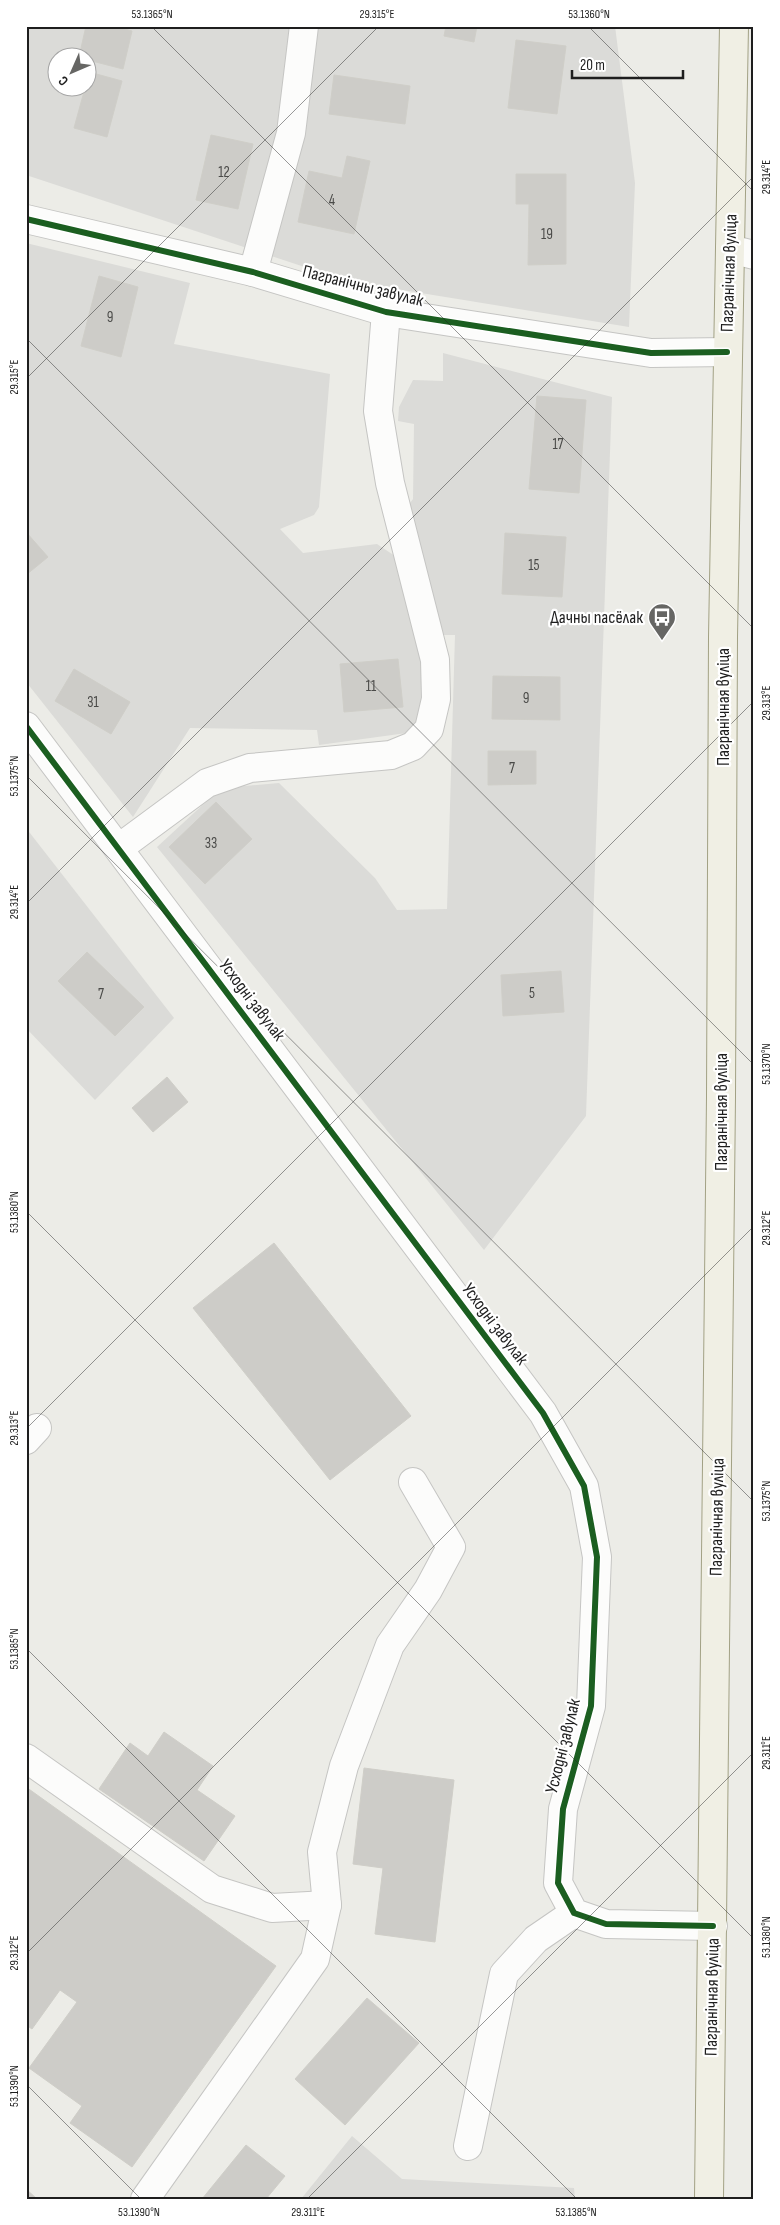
<svg xmlns="http://www.w3.org/2000/svg" width="780" height="2225" viewBox="0 0 780 2225" font-family="'Sofia Sans Condensed',sans-serif">
	<style>
		.residential { fill: #dbdbd8; fill-rule: evenodd }
		.building { fill: #cdccc8; stroke: #cfcec8 }
		.lines { fill: none; stroke-linecap: round; stroke-linejoin: round }
		.minor-casing { stroke: #c5c5c3; stroke-width: 30 }
		.major-casing { stroke: #a2a184; stroke-width: 30 }
		.minor { stroke: #fcfcfb; stroke-width: 28 }
		.major { stroke: #f0efe4; stroke-width: 28 }
		.cycleway-casing { stroke: #fff; stroke-width: 9 }
		.cycleway { stroke: #1b5e20; stroke-width: 6 }
		.ticks { fill: none; stroke: #1e1e1e; stroke-width: 1; stroke-opacity: 0.45 }
		.labels { text-anchor: middle; dominant-baseline: central; stroke-width: 4.5; stroke-linejoin: round; paint-order: stroke }
		.number-label { font-size: 15px; fill: #4a4a48 }
		.street-label { font-size: 18px; fill: #1e1e1e; stroke: #fff }
		.poi-label { font-size: 18px; fill: #1e1e1e; stroke: #fff; text-anchor: end }
		.neatline { fill: none; stroke: #1e1e1e; stroke-width: 2 }
		.ticks-label { font-size: 12px; text-anchor: middle; fill: #1e1e1e }
	</style>
	<rect width="100%" height="100%" fill="#ecece7"/>
	<g class="residential">
		<path d="M26,26H615L635,183L629,327L347,281L26,175ZM58,58H88V88H58Z"/>
		<polygon points="26,243 190,283 174,344 330,374 319,507 314,515 280,529 303,553 377,544 398,558 422,649 427,698 414,732 319,745 317,730 190,728 133,817 27,683"/>
		<polygon points="443,353 612,397 586,1116 484,1250 157,847 221,788 279,783 375,878 397,910 447,909 455,635 433,635 404,511 413,499 414,424 398,421 399,407 413,380 443,381"/>
		<polygon points="26,828 174,1018 95,1100 26,1028"/>
		<polygon points="352,2136 402,2179 574,2188 575,2199 301,2199"/>
	</g>
	<g class="building">
		<polygon points="86,26 114,26 132,31 123,69 88,60 88,58 79,57"/>
		<polygon points="446,26 477,26 474,42 444,36"/>
		<polygon points="516,40 566,46 557,114 508,108"/>
		<polygon points="89,72 122,81 107,137 74,128 85,88 88,88"/>
		<polygon points="334,75 410,86 405,124 329,114"/>
		<polygon points="211,135 253,144 238,209 196,200"/>
		<polygon points="347,156 370,161 354,234 298,222 309,171 342,178"/>
		<polygon points="516,174 566,174 566,264 528,265 529,204 516,204"/>
		<polygon points="99,276 138,287 121,357 81,346"/>
		<polygon points="537,396 586,400 579,493 529,489"/>
		<polygon points="26,532 48,557 26,575"/>
		<polygon points="505,533 566,537 562,597 502,594"/>
		<polygon points="398,659 403,707 344,712 340,664"/>
		<polygon points="74,669 130,702 111,734 55,701"/>
		<polygon points="493,676 560,677 560,720 492,719"/>
		<polygon points="488,751 536,751 536,784 488,785"/>
		<polygon points="216,802 252,839 205,884 169,847"/>
		<polygon points="87,952 144,1007 115,1036 58,981"/>
		<polygon points="561,971 564,1012 503,1016 501,975"/>
		<polygon points="167,1077 188,1102 153,1132 132,1108"/>
		<polygon points="274,1243 411,1416 330,1480 193,1308"/>
		<polygon points="164,1732 213,1766 197,1790 235,1816 204,1861 99,1789 130,1743 148,1756"/>
		<polygon points="364,1768 454,1780 435,1942 375,1934 383,1868 353,1864"/>
		<polygon points="26,1787 276,1966 132,2167 70,2123 82,2106 29,2068 77,2002 60,1990 32,2029 26,2025"/>
		<polygon points="367,1998 419,2043 345,2125 295,2079"/>
		<polygon points="246,2145 285,2176 266,2199 202,2199"/>
		<polygon points="26,2189 37,2199 26,2199"/>
	</g>
	<g class="lines">
		<g class="minor-casing">
			<g id="minor">
				<polyline points="26,219 253,272 386,312 651,353 727,352"/>
				<polyline points="730,249 754,255"/>
				<polyline points="253,272 291,133 304,26"/>
				<polyline points="26,726 543,1413 584,1486 597,1557 591,1706 563,1809 558,1883 574,1913 606,1924 713,1926"/>
				<polyline points="119,848 207,783 250,768 391,755 413,746 429,729 436,699 435,660 390,483 378,411 386,312"/>
				<polyline points="26,1440 37,1428"/>
				<polyline points="26,1758 212,1889 272,1908 327,1905"/>
				<polyline points="468,2146 504,1974 536,1939 574,1913"/>
				<polyline points="145,2199 315,1959 327,1905 322,1852 344,1766 390,1645 428,1590 451,1547 413,1482"/>
			</g>
		</g>
		<g class="major-casing">
			<polyline id="major" points="709,2199 721,1097 723,637 734,26"/>
		</g>
		<use href="#minor" class="minor"/>
		<use href="#major" class="major"/>
		<g class="cycleway-casing">
			<g id="cycleway">
				<polyline points="26,219 253,272 386,312 651,353 727,352"/>
				<polyline points="26,726 543,1413 584,1486 597,1557 591,1706 563,1809 558,1883 574,1913 606,1924 713,1926"/>
			</g>
		</g>
		<use href="#cycleway" class="cycleway"/>
	</g>
	<path class="ticks" d="M151,26L754,629M588,26L754,192M26,338L754,1065M26,379L379,26M26,775L754,1502M26,904L754,176M26,1211L754,1939M26,1429L754,701M26,1648L577,2199M26,1954L754,1226M26,2084L141,2199M307,2199L754,1752"/>
	<defs>
		<g id="bus-pin" transform="scale(1.4375)"><path d="M0 17L-7.5 6A9.5 9.5 0 1 1 7.5 6Z" fill="#666664" stroke="#fff"/><path d="M-5-6H5V4H4V6H2V4H-2V6H-4V4H-5ZM-3.5-4V0h7V-4ZM-3.5 1.2v1.5H-2V1.2ZM2 1.2v1.5H3.5V1.2Z" fill="#fff"/></g>
	</defs>
	<g fill-rule="evenodd">
		<use href="#bus-pin" x="662" y="617"/>
	</g>
	<g class="labels">
		<g class="number-label">
			<text x="224" y="172">12</text>
			<text x="332" y="200">4</text>
			<text x="547" y="234">19</text>
			<text x="110" y="317">9</text>
			<text x="558" y="444">17</text>
			<text x="534" y="565">15</text>
			<text x="371" y="686">11</text>
			<text x="526" y="698">9</text>
			<text x="93" y="702">31</text>
			<text x="512" y="768">7</text>
			<text x="211" y="843">33</text>
			<text x="532" y="993">5</text>
			<text x="101" y="994">7</text>
		</g>
		<g class="street-label">
			<text transform="translate(729 273) rotate(-88)">Пагранічная вуліца</text>
			<text transform="translate(363 286) rotate(14)">Пагранічны завулак</text>
			<text transform="translate(723 707) rotate(-90)">Пагранічная вуліца</text>
			<text transform="translate(252 1000) rotate(53)">Усходні завулак</text>
			<text transform="translate(721 1112) rotate(-90)">Пагранічная вуліца</text>
			<text transform="translate(495 1324) rotate(53)">Усходні завулак</text>
			<text transform="translate(717 1517) rotate(-89)">Пагранічная вуліца</text>
			<text transform="translate(563 1746) rotate(-76)">Усходні завулак</text>
			<text transform="translate(712 1997) rotate(-89)">Пагранічная вуліца</text>
		</g>
		<g class="poi-label">
			<text x="643" y="617">Дачны пасёлак</text>
		</g>
	</g>
	<rect width="780" height="2225" fill="none" stroke="#ffffff" stroke-width="55"/>
	<g transform="translate(72 72) rotate(225)"><circle r="24" fill="#ffffff" stroke="#a5a5a5"/>
	<path d="M0-4L9 19L0 12L-9 19Z" fill="#666664"/>
	<text y="-8" font-size="14" font-weight="bold" text-anchor="middle" fill="#1e1e1e">С</text>
	</g>
	<path d="M572 70v8h111v-8" fill="none" stroke="#1e1e1e" stroke-width="2.5"/>
	<text x="580" y="70" font-size="15" fill="#1e1e1e" stroke="#ffffff" stroke-width="4" paint-order="stroke">20 m</text>
	<rect x="28" y="28" width="724" height="2170" class="neatline"/>
	<g class="ticks-label">
		<text x="152" y="18">53.1365°N</text>
		<text x="377" y="18">29.315°E</text>
		<text x="589" y="18">53.1360°N</text>
		<text transform="translate(766 177) rotate(-90)" y="4">29.314°E</text>
		<text transform="translate(14 377) rotate(-90)" y="4">29.315°E</text>
		<text transform="translate(766 703) rotate(-90)" y="4">29.313°E</text>
		<text transform="translate(14 776) rotate(-90)" y="4">53.1375°N</text>
		<text transform="translate(14 902) rotate(-90)" y="4">29.314°E</text>
		<text transform="translate(766 1064) rotate(-90)" y="4">53.1370°N</text>
		<text transform="translate(14 1212) rotate(-90)" y="4">53.1380°N</text>
		<text transform="translate(766 1228) rotate(-90)" y="4">29.312°E</text>
		<text transform="translate(14 1428) rotate(-90)" y="4">29.313°E</text>
		<text transform="translate(766 1501) rotate(-90)" y="4">53.1375°N</text>
		<text transform="translate(14 1649) rotate(-90)" y="4">53.1385°N</text>
		<text transform="translate(766 1753) rotate(-90)" y="4">29.311°E</text>
		<text transform="translate(766 1937) rotate(-90)" y="4">53.1380°N</text>
		<text transform="translate(14 1953) rotate(-90)" y="4">29.312°E</text>
		<text transform="translate(14 2086) rotate(-90)" y="4">53.1390°N</text>
		<text x="139" y="2216">53.1390°N</text>
		<text x="308" y="2216">29.311°E</text>
		<text x="576" y="2216">53.1385°N</text>
	</g>
</svg>
